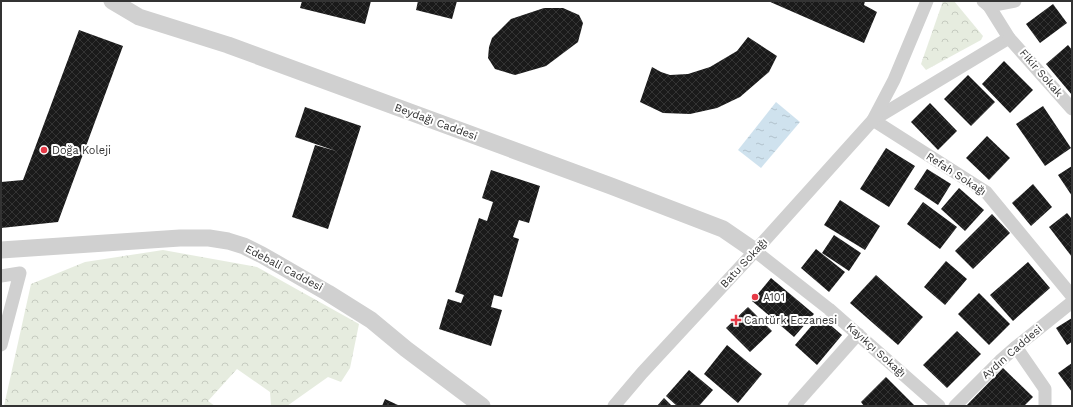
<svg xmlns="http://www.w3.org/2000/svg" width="1073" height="407" viewBox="0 0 1073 407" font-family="'Work Sans',sans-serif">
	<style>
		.forest { fill: url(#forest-crowns) }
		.water { fill: url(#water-ripples) }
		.building { fill: url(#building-cross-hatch) }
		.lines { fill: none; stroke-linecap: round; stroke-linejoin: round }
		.minor { stroke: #d0d0d0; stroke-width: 13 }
		.tertiary { stroke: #d0d0d0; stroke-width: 17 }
		.poi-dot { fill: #e63946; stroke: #fff; stroke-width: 1.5 }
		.labels { text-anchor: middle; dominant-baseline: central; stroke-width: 4; stroke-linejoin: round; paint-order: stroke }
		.street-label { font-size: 11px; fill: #333; stroke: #fff }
		.poi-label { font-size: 11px; fill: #333; stroke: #fff; text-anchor: start }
	</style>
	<defs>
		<pattern id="forest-crowns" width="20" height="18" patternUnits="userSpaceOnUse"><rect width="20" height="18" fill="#e6ecdf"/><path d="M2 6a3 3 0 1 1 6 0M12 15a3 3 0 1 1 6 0" fill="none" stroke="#c6cbc0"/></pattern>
		<pattern id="water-ripples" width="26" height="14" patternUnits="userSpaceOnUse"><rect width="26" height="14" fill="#cfe2ee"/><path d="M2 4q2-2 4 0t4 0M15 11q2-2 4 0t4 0" fill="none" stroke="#b2c2cd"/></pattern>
		<pattern id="building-cross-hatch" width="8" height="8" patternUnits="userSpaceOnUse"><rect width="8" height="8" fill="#1a1a1a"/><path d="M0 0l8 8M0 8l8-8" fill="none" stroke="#333"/></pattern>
	</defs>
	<rect width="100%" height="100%" fill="#fff"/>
	<g class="forest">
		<polygon points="943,1 954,1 983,36 981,40 926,70 921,64"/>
		<polygon points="163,250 257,267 359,324 350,368 341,382 328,377 287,406 271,406 270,392 237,369 208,401 215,406 4,406 31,284 85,262"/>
	</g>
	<polygon class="water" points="776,102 800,122 761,168 738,150"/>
	<g class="building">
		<polygon points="302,1 371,1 365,24 300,8"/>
		<polygon points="418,1 457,1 452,19 416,10"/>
		<polygon points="768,1 865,1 864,5 877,12 864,43"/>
		<polygon points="1053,4 1067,23 1040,43 1026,24"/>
		<polygon points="544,8 563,8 579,15 583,23 578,42 546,66 515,75 495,69 488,58 489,47 492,38 511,19"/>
		<polygon points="79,30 123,46 58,222 1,228 1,182 23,180"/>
		<polygon points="748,37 777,56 769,72 740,97 717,108 690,114 663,113 640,102 652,67 661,72 670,75 688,74 710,67 737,51"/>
		<polygon points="1068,45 1072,50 1072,95 1046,64"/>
		<polygon points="1004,61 1033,90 1010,113 982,84"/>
		<polygon points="968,75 995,102 971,126 944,99"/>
		<polygon points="930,103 957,131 938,150 911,122"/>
		<polygon points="1043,106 1071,148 1045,166 1016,124"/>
		<polygon points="305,107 361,126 328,229 292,217 315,145 336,151 295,137"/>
		<polygon points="987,136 1010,158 989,180 966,158"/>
		<polygon points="886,148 915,166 889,207 860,189"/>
		<polygon points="1072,166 1072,196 1058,175"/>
		<polygon points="927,169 951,184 938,205 914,189"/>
		<polygon points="491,170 540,186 529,223 519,220 513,237 519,239 502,297 494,295 491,307 502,310 491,346 439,329 448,299 461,303 464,295 455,292 479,218 487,221 493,202 482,198"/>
		<polygon points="1033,184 1052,207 1031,226 1012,203"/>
		<polygon points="959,188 984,210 965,231 941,209"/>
		<polygon points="840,200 880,226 865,250 824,225"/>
		<polygon points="923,202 957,227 940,249 907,224"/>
		<polygon points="1067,213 1072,219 1072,257 1049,227"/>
		<polygon points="992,214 1010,233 973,269 955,251"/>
		<polygon points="834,235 861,253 849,271 822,253"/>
		<polygon points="816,249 845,272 829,292 801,268"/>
		<polygon points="946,261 967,279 945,305 924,287"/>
		<polygon points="1028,262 1050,288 1013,321 990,295"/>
		<polygon points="876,275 923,317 898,345 850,303"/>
		<polygon points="771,278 814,314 794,337 752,301"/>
		<polygon points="979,293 1010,324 989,345 958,314"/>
		<polygon points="748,307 772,331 750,352 726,328"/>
		<polygon points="820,316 842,335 817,365 795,345"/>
		<polygon points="1072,318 1072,342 1067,345 1056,328"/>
		<polygon points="957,331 981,354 947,388 923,365"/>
		<polygon points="727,345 762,374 738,403 704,374"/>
		<polygon points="1072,363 1072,392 1058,373"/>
		<polygon points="1003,368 1033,397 1024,406 966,406"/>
		<polygon points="689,370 713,390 699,406 677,406 666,396"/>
		<polygon points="886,377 915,406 864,406 861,402"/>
		<polygon points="664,398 672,406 657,406"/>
		<polygon points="385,399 400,406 382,406"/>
	</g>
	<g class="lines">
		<g class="minor">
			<polyline points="983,1 989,6 1009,38 873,120 986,192 1072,296"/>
			<polyline points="989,6 1015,1"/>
			<polyline points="1009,38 1072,109"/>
			<polyline points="755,251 829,309 939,406"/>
			<polyline points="1,276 20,273 1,345"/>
			<polyline points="1016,347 1045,389 1045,406"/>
			<polyline points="614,406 642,373 755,251 873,120 894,80 927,1"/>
			<polyline points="794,406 858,334"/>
			<polyline points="955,406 1000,361 1016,347 1072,302"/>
		</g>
		<g class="tertiary">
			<polyline points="112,1 139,17 228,45 611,186 723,229 755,251"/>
			<polyline points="1,250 180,238 209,238 228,241 244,246 262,255 328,293 371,320 406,349 482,406"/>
		</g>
	</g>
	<g class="poi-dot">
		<circle cx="44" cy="150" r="4"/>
		<circle cx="755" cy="297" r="4"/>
		<path d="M734 314h4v4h4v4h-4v4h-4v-4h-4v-4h4z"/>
	</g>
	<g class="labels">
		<g class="street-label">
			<text transform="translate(1041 73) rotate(49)">Fikir Sokak</text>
			<text transform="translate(436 122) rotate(20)">Beydağı Caddesi</text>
			<text transform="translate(956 174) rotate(33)">Refah Sokağı</text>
			<text transform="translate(744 263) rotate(-47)">Batu Sokağı</text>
			<text transform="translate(284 268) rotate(28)">Edebali Caddesi</text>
			<text transform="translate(876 350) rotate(42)">Kayıkçı Sokağı</text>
			<text transform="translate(1012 352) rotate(-41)">Aydın Caddesi</text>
		</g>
		<g class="poi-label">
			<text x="52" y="150">Doğa Koleji</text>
			<text x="763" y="297">A101</text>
			<text x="744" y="320">Cantürk Eczanesi</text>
		</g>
	</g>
	<rect width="1073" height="407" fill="none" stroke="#333333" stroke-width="4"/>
</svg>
